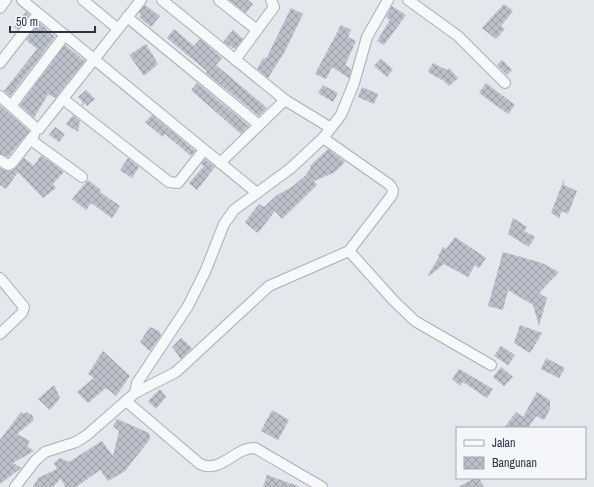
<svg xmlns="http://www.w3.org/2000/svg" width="594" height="487" viewBox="0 0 594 487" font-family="'Archivo Narrow',sans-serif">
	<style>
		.building { fill: url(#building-cross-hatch) }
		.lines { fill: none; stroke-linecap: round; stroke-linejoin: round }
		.street-casing { stroke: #a9aeb7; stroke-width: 12 }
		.street { stroke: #f7f8fa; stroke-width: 10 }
	</style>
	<defs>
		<pattern id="building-cross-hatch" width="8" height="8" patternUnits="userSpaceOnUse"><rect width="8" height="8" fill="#bbc0ca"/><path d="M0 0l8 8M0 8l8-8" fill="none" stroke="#989da6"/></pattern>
	</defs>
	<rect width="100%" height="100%" fill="#e4e7ec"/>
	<g class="building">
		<polygon points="229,0 248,0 253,4 246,13"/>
		<polygon points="504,4 513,11 501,26 505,29 496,39 482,28"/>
		<polygon points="145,5 160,16 151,27 139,17 141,14 139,12"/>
		<polygon points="392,6 406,15 384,45 377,41 390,20 386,17"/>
		<polygon points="291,8 303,14 285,51 268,78 257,69 264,57 266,59"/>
		<polygon points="26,11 29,15 18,30 14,27"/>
		<polygon points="39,23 55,37 10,96 4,91 37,49 26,40"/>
		<polygon points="341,25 351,30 348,37 356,41 345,65 351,69 349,78 332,67 326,79 315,74"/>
		<polygon points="174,29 194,46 200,39 222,58 216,65 267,108 259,116 206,73 207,71 167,38"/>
		<polygon points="233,30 243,39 235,49 223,42"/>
		<polygon points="146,44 158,64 144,76 129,55"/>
		<polygon points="65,45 85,61 55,98 48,94 34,118 20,105"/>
		<polygon points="381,59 393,69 387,77 374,66"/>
		<polygon points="502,60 512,70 507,75 497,65"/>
		<polygon points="433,63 447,70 449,68 458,78 449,86 444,81 428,72"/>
		<polygon points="197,83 249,126 241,134 191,90"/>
		<polygon points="486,83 515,105 508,114 479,93"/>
		<polygon points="323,85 338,93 333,102 318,93"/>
		<polygon points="362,87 378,94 374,104 358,97"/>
		<polygon points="86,90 95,99 87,106 84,103 83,106 81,105 83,102 78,97"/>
		<polygon points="0,105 29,131 8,157 0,154"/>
		<polygon points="73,115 80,121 78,132 66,124"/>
		<polygon points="152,115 195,151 191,156 165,134 163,137 145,122"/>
		<polygon points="55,127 65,134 59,142 49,135"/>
		<polygon points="328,149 345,162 335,172 314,181 317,185 282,219 275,211 258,233 249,226 245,222 259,204 264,207 277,195 292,187 305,176 311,168 310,166"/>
		<polygon points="41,155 64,172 53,184 56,188 43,198 18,172 6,189 0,185 0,168 7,171 11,171 17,167 24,158 34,166"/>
		<polygon points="128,158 139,167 132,178 120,170"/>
		<polygon points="205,159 215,167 197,190 189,183 204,166 201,164"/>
		<polygon points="564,179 564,185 577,191 568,214 562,211 559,218 551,213"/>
		<polygon points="88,180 101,190 100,192 120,206 112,218 91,203 86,210 72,199"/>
		<polygon points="513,218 527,227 524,231 535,237 529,247 508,234"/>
		<polygon points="455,237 486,258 479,268 475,265 468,277 444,264 429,276 428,275 439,257 438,256 443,247 446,249"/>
		<polygon points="503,252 542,263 559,272 539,293 547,298 539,326 533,305 508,290 503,310 488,306"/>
		<polygon points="520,325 542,333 530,353 514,343"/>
		<polygon points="150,327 159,331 161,335 150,351 140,342"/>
		<polygon points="181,338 192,348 181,359 172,347"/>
		<polygon points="501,346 515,355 508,365 494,356"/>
		<polygon points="103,351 130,376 116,396 106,388 88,403 77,392 94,378 88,374"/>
		<polygon points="546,358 565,368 559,378 541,369"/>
		<polygon points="501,367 513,377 504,386 493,377"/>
		<polygon points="459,369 493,389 487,398 463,382 460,386 452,379"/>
		<polygon points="54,385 60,398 50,410 38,399"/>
		<polygon points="160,389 166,397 156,409 148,401"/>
		<polygon points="537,392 550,400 550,409 544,420 536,416 528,428 504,428 516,412 523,417"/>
		<polygon points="272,410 289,420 278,440 261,431"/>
		<polygon points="21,412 24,414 26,412 32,415 34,420 17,434 30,441 27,446 34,451 13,463 21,468 0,484 0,440"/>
		<polygon points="117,419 149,433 150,439 125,471 108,481 100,470 76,487 65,487 61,478 53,487 33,487 38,478 57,469 54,463 60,458 69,462 102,441 113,456 119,431 113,426"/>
		<polygon points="267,475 298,486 297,487 263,487"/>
		<polygon points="475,478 479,478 484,487 458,487"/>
	</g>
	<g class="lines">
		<g class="street-casing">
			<g id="street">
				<polyline points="22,0 257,193"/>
				<polyline points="83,0 118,29"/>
				<polyline points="162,0 285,100"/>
				<polyline points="219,0 257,30"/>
				<polyline points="408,0 458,36 505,83"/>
				<polyline points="0,8 6,0"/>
				<polyline points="127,17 259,125"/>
				<polyline points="235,60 274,7 271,0"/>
				<polyline points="0,63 38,14"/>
				<polyline points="0,96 37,129 39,129 141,0"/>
				<polyline points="63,99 169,182 178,183 204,150"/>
				<polyline points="11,106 65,35"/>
				<polyline points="31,140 82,177"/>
				<polyline points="0,160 8,165 12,163 34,135"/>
				<polyline points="220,163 285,100 331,128"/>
				<polyline points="349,251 394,301 415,321 491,365"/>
				<polyline points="0,278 24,307 22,313 0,334"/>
				<polyline points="135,393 176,372 269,286 349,251 392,195 393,190 390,185 323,138"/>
				<path d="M126,401L200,464C221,474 235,447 255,448L322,487"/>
				<polyline points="15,487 35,461 45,452 76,442 87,435 135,393 137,383 188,306 205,272 224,224 234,210 291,168 323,138 341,115 354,83 367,37 388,0"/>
			</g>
		</g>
		<use href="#street" class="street"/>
	</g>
	<rect x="456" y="427" width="130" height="52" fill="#f4f6f9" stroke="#a4a8b1"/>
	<rect x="464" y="440" width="20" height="6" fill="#f7f8fa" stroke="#a4a8b1"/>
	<text x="492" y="447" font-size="12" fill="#2b3445">Jalan</text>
	<rect x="464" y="457" width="20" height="12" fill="url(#building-cross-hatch)" stroke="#a4a8b1"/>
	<text x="492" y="467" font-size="12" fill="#2b3445">Bangunan</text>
	<path d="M10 26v6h85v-6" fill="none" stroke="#2b3445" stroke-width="2"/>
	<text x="16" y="26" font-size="12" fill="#2b3445" stroke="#f4f6f9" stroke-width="3" paint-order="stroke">50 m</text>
</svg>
